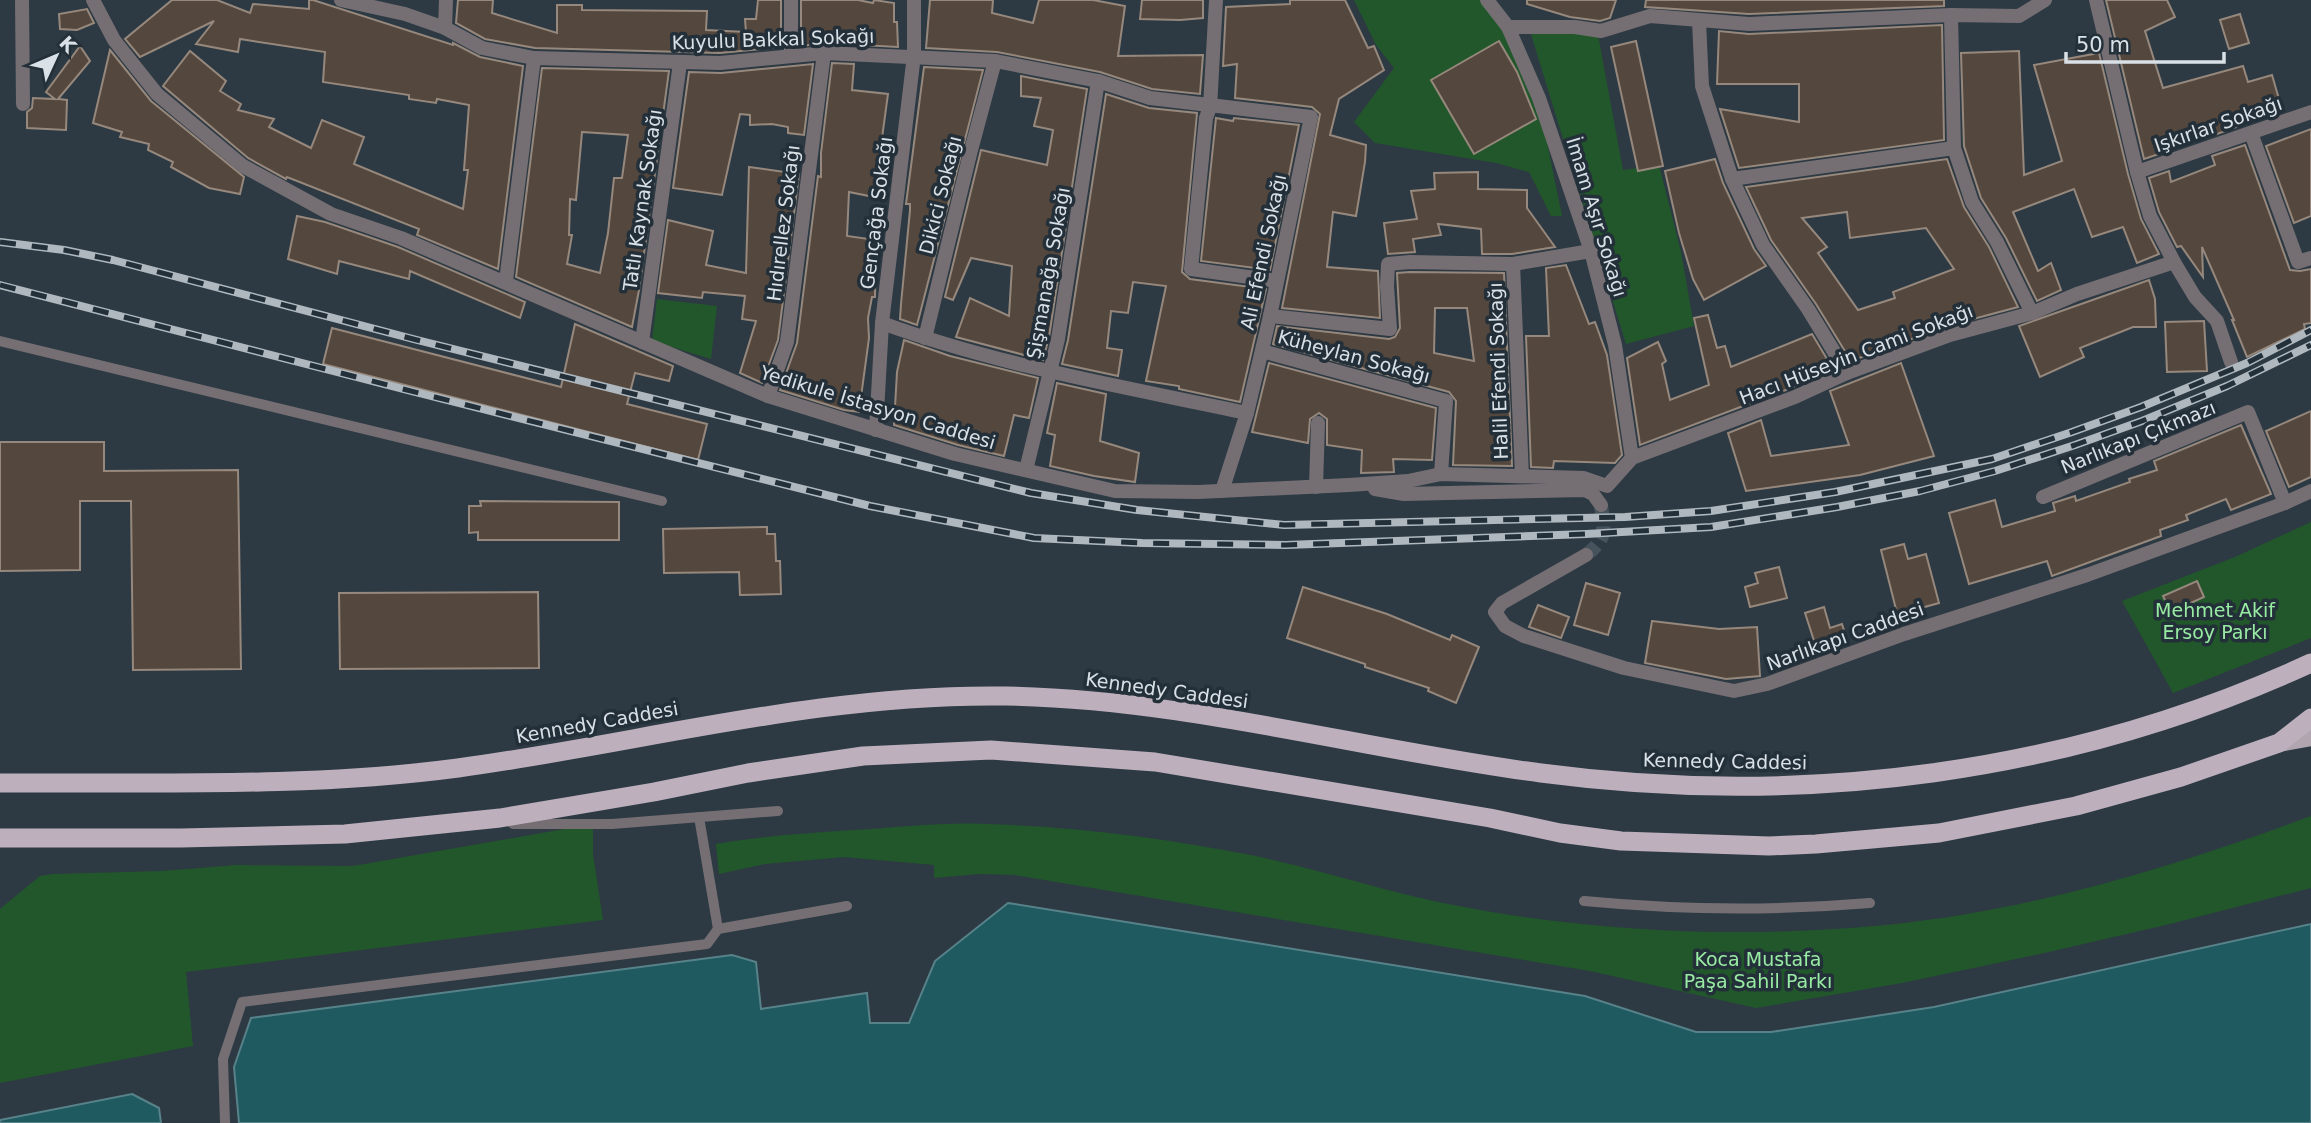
<svg xmlns="http://www.w3.org/2000/svg" width="2311" height="1123" viewBox="0 0 2311 1123" font-family="'DejaVu Sans',sans-serif">
	<style>
		.green { fill: #22572b }
		.water { fill: #205a61; stroke: #588289; stroke-width: 2 }
		.building { fill: #54473d; stroke: #96887c; stroke-width: 2; fill-rule: evenodd }
		.lines { fill: none; stroke-linecap: round; stroke-linejoin: round }
		.minor-tunnel { stroke: #47535c; stroke-width: 14; stroke-dasharray: 14 7; stroke-linecap: butt }
		.service { stroke: #756f74; stroke-width: 10 }
		.minor { stroke: #756f74; stroke-width: 14 }
		.primary { stroke: #b1a5b0; stroke-width: 18 }
		.trunk { stroke: #bdb0bc; stroke-width: 19 }
		.rail-casing { stroke: #afb8bf; stroke-width: 8 }
		.rail { stroke: #232f39; stroke-width: 5; stroke-dasharray: 16; stroke-linecap: butt }
		.labels { text-anchor: middle; dominant-baseline: central; stroke-width: 7; stroke-linejoin: round; paint-order: stroke }
		.street-label { font-size: 19px; fill: #d9e1e7; stroke: #232f39 }
		.park-label { font-size: 19px; fill: #98eba2; stroke: #232f39 }
	</style>
	<rect width="100%" height="100%" fill="#2d3a43"/>
	<g class="green">
		<polygon points="1354,0 1493,0 1541,113 1562,216 1551,216 1529,172 1496,163 1375,143 1354,122 1394,68 1376,45"/>
		<polygon points="1596,24 1623,170 1659,165 1681,252 1694,326 1626,344 1530,31"/>
		<polygon points="657,299 717,306 711,359 652,341"/>
		<polygon points="2311,522 2311,638 2173,693 2122,601 2235,557"/>
		<path d="M2311,816V888L2170,924L2040,954L1902,983L1756,1008L1590,971L1014,875L979,874L934,878V865L844,857L765,864L719,874L716,844C762,836 808,833 854,830C897,828 941,822 984,824C1073,826 1164,838 1251,855C1322,870 1392,894 1464,907C1623,937 1808,941 1967,914C2084,894 2200,857 2311,816Z"/>
		<polygon points="593,824 593,854 603,920 186,972 193,1046 0,1083 0,909 40,876 53,874 162,871 237,865 353,866"/>
	</g>
	<g class="water">
		<polygon points="1008,903 1585,996 1696,1032 1771,1032 1934,1007 2311,924 2311,1123 239,1123 234,1067 251,1018 732,955 756,962 761,1009 867,993 870,1023 909,1023 935,961"/>
		<polygon points="132,1094 159,1108 161,1123 0,1123 0,1120"/>
	</g>
	<g class="building">
		<polygon points="172,0 217,0 250,13 253,4 309,9 309,0 313,0 453,45 453,43 480,57 523,66 498,269 417,235 419,229 287,177 286,179 248,158 163,86 190,51 226,81 220,91 241,104 238,110 274,119 269,127 311,148 322,120 364,137 354,164 463,209 468,170 464,170 469,105 437,99 436,103 409,99 409,95 323,82 325,52 240,39 238,52 196,44 214,21 140,57 125,39"/>
		<polygon points="458,0 493,0 492,13 557,33 557,5 582,5 582,10 707,11 706,30 746,32 745,19 756,19 758,0 781,0 781,47 720,53 535,48 485,39 456,23"/>
		<polygon points="801,0 858,0 873,3 874,0 894,3 894,22 897,22 898,47 824,43 801,46"/>
		<polygon points="930,0 993,0 992,13 1033,23 1039,0 1093,0 1125,6 1118,56 1203,55 1200,94 1152,89 1100,72 997,52 926,48"/>
		<polygon points="1142,0 1203,0 1203,18 1180,20 1140,19"/>
		<polygon points="1290,0 1345,0 1368,48 1374,46 1384,70 1339,99 1330,135 1366,145 1365,162 1356,216 1333,212 1327,267 1378,271 1380,318 1282,308 1320,114 1312,107 1235,98 1237,64 1223,66 1226,7 1290,4"/>
		<polygon points="1527,0 1616,0 1610,18 1600,21 1570,17 1527,4"/>
		<polygon points="1646,0 1944,0 1944,6 1749,14 1645,7"/>
		<polygon points="2106,0 2167,0 2175,17 2145,31 2163,88 2243,66 2248,82 2272,75 2281,106 2237,121 2239,126 2206,138 2204,133 2164,146 2165,152 2144,159"/>
		<polygon points="87,9 94,23 77,30 60,29 59,14"/>
		<polygon points="2240,14 2249,43 2229,49 2220,20"/>
		<polygon points="1942,25 1944,140 1739,168 1720,109 1799,122 1799,84 1717,84 1719,31 1749,34"/>
		<polygon points="1499,41 1517,72 1536,119 1474,154 1431,80"/>
		<polygon points="1636,41 1663,166 1638,171 1611,47"/>
		<polygon points="80,46 90,61 58,99 67,100 66,130 27,128 27,112 32,108 33,98 55,99 46,92"/>
		<polygon points="110,50 151,101 244,177 240,194 209,188 171,167 173,162 148,150 149,144 120,137 122,132 93,123"/>
		<polygon points="2019,51 2024,175 2062,161 2034,65 2099,53 2128,174 2141,219 2159,254 2137,263 2123,227 2092,237 2074,189 2013,212 2038,271 2051,263 2061,290 2037,301 2006,238 1981,198 1964,146 1961,53"/>
		<polygon points="832,63 854,64 852,90 888,94 874,197 849,192 847,236 876,240 875,297 872,297 868,318 869,338 859,412 844,410 780,390 797,343 818,176 821,177 821,153"/>
		<polygon points="813,64 804,135 788,133 788,127 772,124 750,125 750,115 740,114 722,195 673,188 689,72 721,73"/>
		<polygon points="924,67 983,70 917,325 900,319 901,304 910,210 910,204 906,204"/>
		<path d="M542,68L669,71L639,290L632,327L516,277ZM582,132L628,135L622,178H614L608,233L600,273L567,264L572,235H569L570,199L576,200Z"/>
		<polygon points="1021,76 1087,89 1049,337 1043,360 956,337 970,298 1009,316 1012,266 971,258 953,300 945,297 981,150 1047,165 1053,130 1034,126 1041,98 1021,96"/>
		<polygon points="1106,94 1149,108 1197,113 1182,272 1190,279 1266,289 1240,402 1179,389 1179,386 1146,381 1166,286 1133,282 1128,313 1111,311 1107,348 1122,350 1118,376 1062,364 1068,340"/>
		<polygon points="1216,118 1233,121 1234,118 1299,125 1270,270 1201,261"/>
		<polygon points="2311,129 2311,216 2294,223 2266,146"/>
		<polygon points="2245,145 2290,270 2300,271 2311,269 2311,323 2304,324 2305,329 2247,357 2232,320 2234,320 2202,247 2203,277 2181,246 2177,247 2159,212 2149,178 2169,171 2171,182 2215,165 2212,156"/>
		<polygon points="1715,159 1723,183 1754,249 1766,266 1704,300 1693,279 1679,233 1665,171"/>
		<path d="M1947,159L1964,207L1989,247L2018,307L1947,326L1851,361L1816,304L1771,240L1746,187ZM1847,212L1850,238L1926,228L1954,269L1893,292L1895,298L1858,310L1818,253L1827,247L1802,218Z"/>
		<polygon points="749,167 799,174 778,340 762,383 740,373 756,321 742,319 745,296 703,292 702,298 658,293 668,220 713,231 706,265 746,273"/>
		<polygon points="1478,172 1478,189 1527,190 1527,208 1555,247 1512,254 1482,254 1481,229 1438,224 1441,235 1413,239 1415,252 1388,254 1384,223 1417,219 1411,191 1435,189 1434,173"/>
		<polygon points="297,216 325,222 398,247 525,302 520,318 410,271 409,279 339,261 337,274 288,259"/>
		<polygon points="1566,265 1589,324 1595,322 1607,355 1622,455 1615,463 1554,461 1553,468 1531,467 1526,336 1549,336 1546,268"/>
		<path d="M1410,272L1504,273L1512,466L1453,465L1456,401L1449,392L1273,344L1277,326L1389,339L1395,337L1400,328L1397,273ZM1435,308H1467L1474,361L1434,353Z"/>
		<polygon points="2149,280 2155,299 2156,327 2133,327 2080,348 2084,357 2040,377 2019,326"/>
		<polygon points="1708,315 1717,348 1725,346 1731,367 1812,334 1833,369 1791,388 1640,445 1627,358 1658,342 1666,361 1662,364 1670,400 1709,385 1694,318"/>
		<polygon points="2204,321 2207,371 2167,372 2165,322"/>
		<polygon points="575,324 673,366 669,381 635,373 627,404 707,424 698,460 323,364 332,328 561,387"/>
		<polygon points="904,340 950,356 1038,378 1029,418 1014,415 1004,456 958,445 894,425 897,372"/>
		<polygon points="1269,363 1436,408 1432,460 1393,459 1394,472 1361,473 1362,450 1327,445 1327,419 1319,413 1310,419 1308,443 1252,432"/>
		<polygon points="1901,363 1934,456 1860,475 1746,491 1728,433 1761,420 1771,456 1849,445 1830,391"/>
		<polygon points="1057,383 1106,394 1100,441 1139,453 1135,482 1094,476 1050,466 1055,435 1047,433"/>
		<polygon points="2311,411 2311,477 2289,487 2266,431"/>
		<polygon points="2241,425 2271,494 2231,510 2226,499 2186,515 2188,520 2160,530 2161,536 2052,576 2047,561 1969,584 1949,513 1995,500 2002,527 2055,511 2053,503 2075,496 2076,501 2130,482 2129,479 2157,470 2154,461"/>
		<polygon points="0,442 104,442 104,471 238,470 241,669 133,670 131,501 80,501 80,570 0,571"/>
		<polygon points="480,501 619,502 619,540 478,540 478,532 469,533 469,506 481,506"/>
		<polygon points="767,527 767,534 775,534 776,561 780,561 781,594 740,595 739,572 664,573 663,529"/>
		<polygon points="1904,544 1908,559 1926,554 1939,603 1921,608 1923,615 1899,621 1881,550"/>
		<polygon points="1779,567 1787,598 1750,607 1745,587 1758,583 1755,573"/>
		<polygon points="2197,581 2204,597 2171,612 2163,596"/>
		<polygon points="1586,583 1620,593 1608,635 1574,625"/>
		<polygon points="1303,587 1387,614 1450,640 1452,635 1479,647 1456,703 1428,691 1429,688 1365,667 1365,664 1287,638"/>
		<polygon points="538,592 539,668 340,669 339,593"/>
		<polygon points="1538,605 1569,617 1561,638 1529,627"/>
		<polygon points="1824,607 1830,628 1842,624 1848,643 1818,653 1805,613"/>
		<polygon points="1652,621 1719,629 1757,627 1760,676 1726,679 1645,663"/>
	</g>
	<g class="lines">
		<path class="minor-tunnel" d="M1586,555C1608,538 1604,530 1601,505"/>
		<g class="service">
			<polyline points="0,341 662,501"/>
			<polyline points="513,824 612,824 778,811"/>
			<path d="M1584,901C1679,910 1775,911 1870,903"/>
			<polyline points="718,929 847,906"/>
			<polyline points="225,1123 223,1059 242,1002 707,944 718,929 699,817"/>
		</g>
		<g class="minor">
			<polyline points="22,0 23,104"/>
			<polyline points="93,0 114,40 157,94 243,166 331,214 401,238 768,396 955,454 1115,491 1198,492 1349,485 1408,481 1441,474 1584,478 1607,486 1632,458 1795,397 1847,373 1950,335 2032,313 2077,294 2174,262"/>
			<polyline points="341,0 405,14 445,28 482,48 534,58 720,63 824,53 995,61 1098,81 1150,98 1311,117 1270,316 1247,413 1222,491"/>
			<polyline points="791,0 791,55"/>
			<polyline points="1216,0 1210,107 1206,118 1191,269 1277,281"/>
			<polyline points="1487,0 1508,27 1539,98 1591,251 1615,345 1632,458"/>
			<polyline points="2096,0 2137,172 2150,216 2174,262 2195,297 2217,321 2231,362"/>
			<polyline points="1951,15 1954,148 1972,202 1997,242 2032,313"/>
			<polyline points="1699,21 1702,86 1732,179 1763,245 1808,309 1847,373"/>
			<polyline points="1508,27 1575,27 1601,31 1650,16 1749,24 1951,15 2019,16 2045,0"/>
			<polyline points="445,28 446,0"/>
			<polyline points="2251,133 2298,262 2311,258"/>
			<polyline points="2137,172 2311,112"/>
			<polyline points="1732,179 1954,148"/>
			<polyline points="1513,264 1522,476"/>
			<polyline points="506,281 534,58"/>
			<polyline points="1270,316 1390,329 1387,286 1388,264 1410,262 1513,264 1591,251"/>
			<path d="M882,323C1000,366 1125,387 1247,413"/>
			<polyline points="925,338 970,154 995,61"/>
			<polyline points="642,342 680,63"/>
			<polyline points="1262,351 1446,401 1441,474"/>
			<polyline points="768,396 787,342 824,53"/>
			<polyline points="876,430 882,323 914,55 914,0"/>
			<polyline points="1026,470 1058,339 1098,81"/>
			<polyline points="1316,487 1318,423"/>
			<polyline points="1375,489 1404,494 1585,490 1593,494 1601,505"/>
			<polyline points="2043,497 2248,412 2285,503"/>
			<polyline points="1586,555 1502,603 1495,612 1505,626 1524,636 1624,668 1734,691 1767,684 1904,634 2087,575 2285,503 2311,491"/>
		</g>
		<polyline class="primary" points="2279,743 2311,737"/>
		<g class="trunk">
			<path d="M0,783C153,782 307,788 458,768C642,743 819,693 1006,696C1187,699 1363,750 1541,773C1804,808 2069,774 2311,663"/>
			<polyline points="0,838 181,838 345,834 500,818 654,792 748,773 863,756 991,750 1155,762 1490,818 1560,833 1621,841 1769,846 1816,844 1939,833 2076,806 2181,777 2279,743 2311,718"/>
		</g>
		<g class="rail-casing">
			<g id="rail">
				<polyline points="0,242 64,250 113,260 417,340 1031,493 1137,510 1284,525 1625,517 1711,511 1835,492 1992,459 2072,432 2141,407 2247,363 2311,330"/>
				<polyline points="0,285 403,389 870,506 1034,538 1142,543 1286,545 1586,534 1711,527 1837,507 1920,491 1995,471 2075,445 2142,421 2227,386 2311,345"/>
			</g>
		</g>
		<use href="#rail" class="rail"/>
	</g>
	<g class="labels">
		<g class="street-label">
			<text transform="translate(773 39) rotate(-2)">Kuyulu Bakkal Sokağı</text>
			<text transform="translate(2218 124) rotate(-19)">Işkırlar Sokağı</text>
			<text transform="translate(940 195) rotate(-76)">Dikici Sokağı</text>
			<text transform="translate(642 200) rotate(-82)">Tatlı Kaynak Sokağı</text>
			<text transform="translate(876 213) rotate(-83)">Gençağa Sokağı</text>
			<text transform="translate(1597 217) rotate(73)">İmam Aşır Sokağı</text>
			<text transform="translate(783 223) rotate(-83)">Hıdırellez Sokağı</text>
			<text transform="translate(1263 252) rotate(-78)">Ali Efendi Sokağı</text>
			<text transform="translate(1048 273) rotate(-80)">Şişmanağa Sokağı</text>
			<text transform="translate(1856 354) rotate(-21)">Hacı Hüseyin Cami Sokağı</text>
			<text transform="translate(1354 356) rotate(15)">Küheylan Sokağı</text>
			<text transform="translate(1498 371) rotate(-92)">Halil Efendi Sokağı</text>
			<text transform="translate(878 407) rotate(17)">Yedikule İstasyon Caddesi</text>
			<text transform="translate(2138 437) rotate(-22)">Narlıkapı Çıkmazı</text>
			<text transform="translate(1845 636) rotate(-20)">Narlıkapı Caddesi</text>
			<text transform="translate(1167 690) rotate(8)">Kennedy Caddesi</text>
			<text transform="translate(597 722) rotate(-10)">Kennedy Caddesi</text>
			<text transform="translate(1725 761) rotate(1)">Kennedy Caddesi</text>
		</g>
		<g class="park-label">
			<text x="2215" y="610">Mehmet Akif<tspan x="2215" dy="22">Ersoy Parkı</tspan></text>
			<text x="1758" y="959">Koca Mustafa<tspan x="1758" dy="22">Paşa Sahil Parkı</tspan></text>
		</g>
	</g>
	<g transform="translate(56 56) rotate(46)" stroke="#232f39" stroke-width="5" paint-order="stroke">
	<path d="M0-5L12 26L0 18L-12 26Z" fill="#d9e1e7"/>
	<text y="-10" font-size="19" font-weight="bold" text-anchor="middle" fill="#d9e1e7">K</text>
	</g>
	<path d="M2066 52v10h158v-10" fill="none" stroke="#d9e1e7" stroke-width="3.5"/>
	<text x="2076" y="52" font-size="21" fill="#d9e1e7" stroke="#232f39" stroke-width="5" paint-order="stroke">50 m</text>
</svg>
